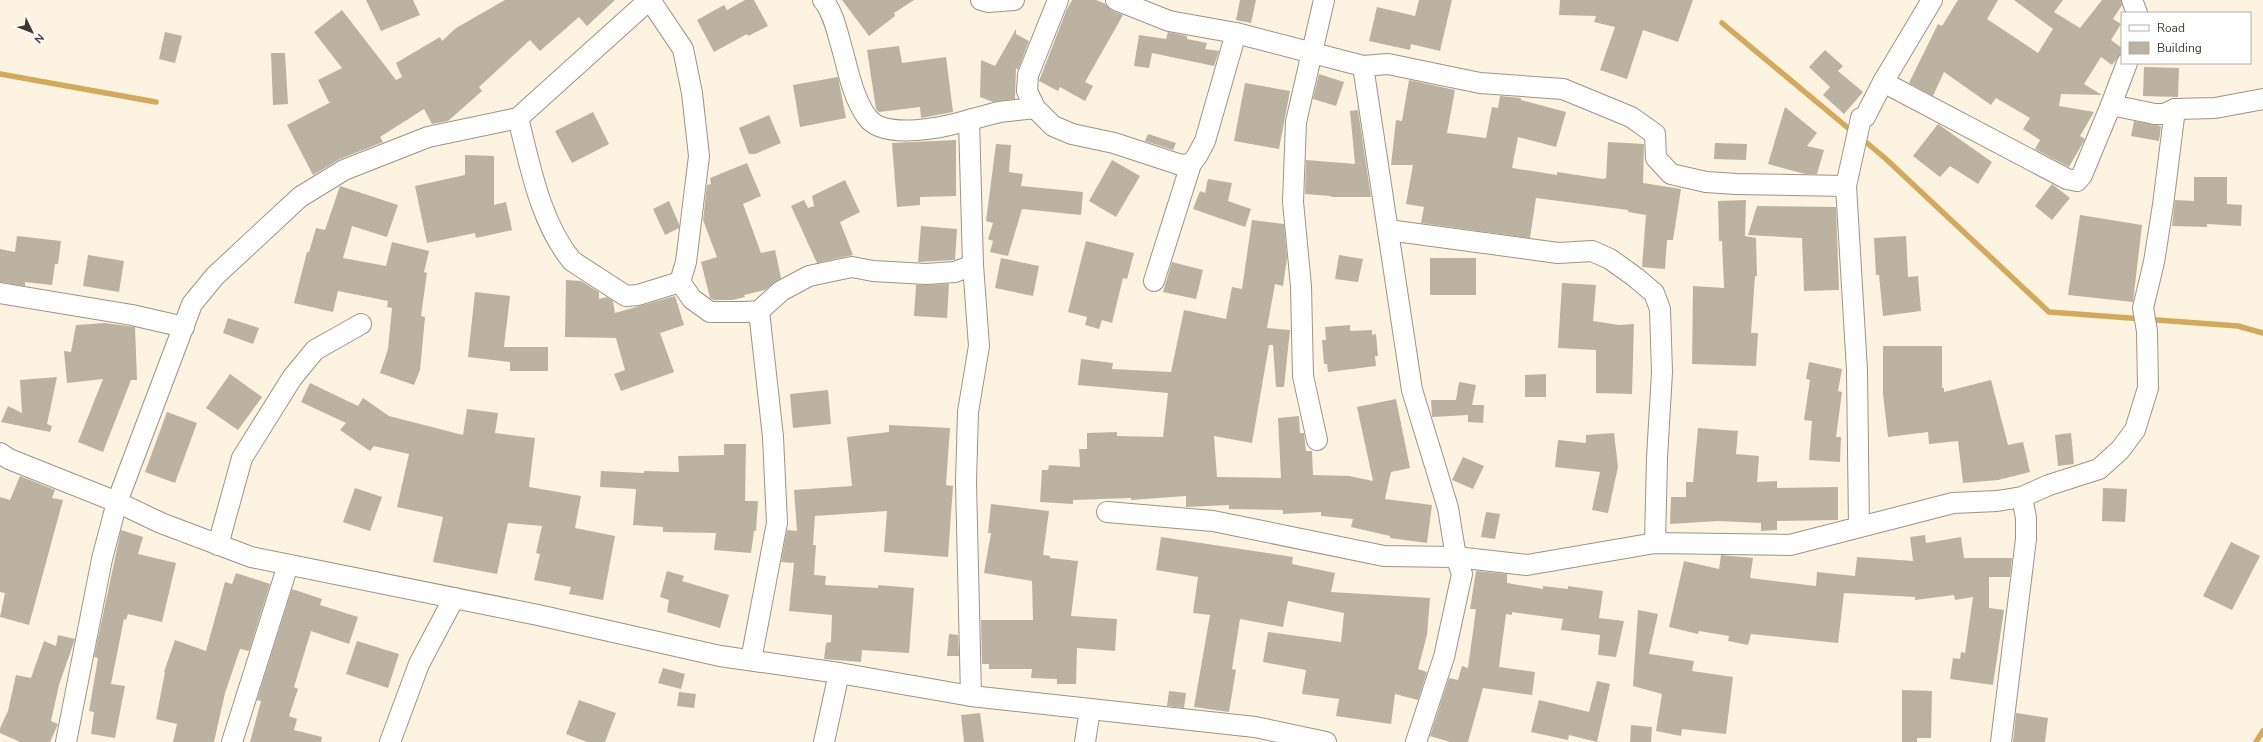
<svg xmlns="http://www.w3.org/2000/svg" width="2263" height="742" viewBox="0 0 2263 742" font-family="'Nunito Sans',sans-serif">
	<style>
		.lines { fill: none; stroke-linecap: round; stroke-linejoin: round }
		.stream { stroke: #d2a95d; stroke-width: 5.5 }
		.building { fill: #bcb2a2 }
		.street-casing { stroke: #9d9484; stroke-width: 22 }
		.street { stroke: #fff; stroke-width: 20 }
	</style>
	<rect width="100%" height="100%" fill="#fdf3e1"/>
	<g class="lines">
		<g class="stream">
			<polyline points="1722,23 1854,133"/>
			<polyline points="0,74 156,102"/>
			<polyline points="1861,138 1886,159 2049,312 2238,326 2263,333"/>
			<polyline points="2256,742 2263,731"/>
		</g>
	</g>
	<g class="building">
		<polygon points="366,0 413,0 420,15 381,31"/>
		<polygon points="505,0 615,0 587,26 579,17 540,51 530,40 479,87 482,91 448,121 432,124 424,109 380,137 383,142 340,159 313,175 287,125 331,102 329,102 318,80 342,68 314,32 342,10 396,80 402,77 396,63 440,37 442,41 456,28"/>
		<polygon points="745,0 754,0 768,26 748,36 747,34 714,52 697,20 724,5 727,10"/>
		<polygon points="842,0 914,0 894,13 895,16 869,36"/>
		<polygon points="1072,0 1096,0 1106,4 1111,10 1123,15 1085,82 1093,86 1085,101 1060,87 1058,91 1039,81 1067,9"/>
		<polygon points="1240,0 1256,0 1251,23 1236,20"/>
		<polygon points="1419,0 1452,0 1440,51 1411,44 1410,50 1369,41 1377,7 1415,16"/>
		<polygon points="1560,0 1693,0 1678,42 1643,30 1627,79 1600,70 1615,27 1594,22 1596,16 1559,15"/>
		<polygon points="1958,0 1998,0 1987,19 2038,53 2053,29 2014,0 2063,0 2054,12 2080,28 2102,0 2121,0 2122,5 2113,19 2121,24 2111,40 2122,48 2122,52 2112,65 2101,57 2084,84 2102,95 2061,94 2059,106 2094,112 2080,136 2085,139 2069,167 2035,149 2040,140 2023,129 2030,118 1996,98 1991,105 1944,72 1933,96 1909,83 1938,24 1942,26"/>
		<polygon points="1016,29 1016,34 1029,41 1018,70 1016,68 1015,99 993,102 980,97 981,60 995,66"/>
		<polygon points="165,32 182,36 175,63 159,59"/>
		<polygon points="1168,32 1187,36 1187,39 1207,43 1205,49 1219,51 1214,66 1152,53 1149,68 1134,66 1139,35 1166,39"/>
		<polygon points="899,46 902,63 946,57 953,112 921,118 920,107 879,112 876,109 867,50"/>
		<polygon points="1825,50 1843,66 1838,71 1863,92 1844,114 1823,95 1830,87 1809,67"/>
		<polygon points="271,53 285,53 288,104 273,105"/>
		<polygon points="2144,67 2179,68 2178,97 2143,96"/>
		<polygon points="1319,74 1344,82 1336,106 1313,99"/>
		<polygon points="838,77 846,118 800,127 793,85"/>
		<polygon points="1409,80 1455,90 1447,133 1486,138 1492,107 1498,108 1500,96 1521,98 1521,100 1566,112 1556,147 1518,137 1512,168 1557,175 1557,172 1603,179 1606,178 1608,142 1644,144 1643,183 1681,189 1673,240 1667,240 1665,269 1642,267 1646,215 1628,212 1628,210 1536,198 1530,238 1421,223 1424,207 1406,204 1413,165 1391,165 1396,120 1402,121"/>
		<polygon points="1245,83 1290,91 1279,149 1234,141"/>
		<polygon points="1785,107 1817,133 1807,146 1824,150 1817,174 1805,174 1768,164"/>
		<polygon points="1358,110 1371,197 1331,197 1331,196 1305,194 1306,160 1355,164 1350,111"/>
		<polygon points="593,112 609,144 572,163 555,131"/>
		<polygon points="769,115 781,143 755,154 749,154 739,128"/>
		<polygon points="2134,121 2161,126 2159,141 2131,136"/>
		<polygon points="1938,124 1992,162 1978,184 1950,166 1940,177 1913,156"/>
		<polygon points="1148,134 1176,143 1173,150 1145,141"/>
		<polygon points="956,140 956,196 920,197 920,205 897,207 892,143"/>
		<polygon points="1715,143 1747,144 1746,160 1714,159"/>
		<polygon points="996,144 1011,145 1009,172 1023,174 1021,186 1083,192 1081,215 1022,209 1008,256 990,252 993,241 988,239 993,223 986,221"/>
		<polygon points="465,155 494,156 494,205 506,202 512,230 476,238 475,233 427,243 415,186 465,175"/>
		<polygon points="1112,160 1140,176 1116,217 1089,201"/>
		<polygon points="747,163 761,196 743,204 761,253 775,250 781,278 765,290 744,295 745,297 732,300 714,300 710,298 701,262 717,257 703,220 707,185 711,184 710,178"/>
		<polygon points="2194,177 2227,177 2227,204 2242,205 2241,226 2207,224 2207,227 2172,226 2175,200 2194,201"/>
		<polygon points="1208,179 1232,183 1228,201 1251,209 1245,227 1193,209 1200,191 1205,193"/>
		<polygon points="845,180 860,212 840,222 853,255 817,263 791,206 804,200 808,208 814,206 812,196"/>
		<polygon points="2052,184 2070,198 2052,220 2035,206"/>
		<polygon points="340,186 398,205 387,237 352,226 343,258 386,266 392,242 429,251 424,272 427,273 421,316 425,317 420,370 414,385 380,373 388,349 392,308 387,307 388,301 338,291 333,312 294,303 307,252 309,252 316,228 325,230"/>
		<polygon points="1746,200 1745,236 1756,238 1757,276 1755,276 1751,333 1758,333 1756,366 1692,364 1693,286 1724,288 1722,241 1719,241 1718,201"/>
		<polygon points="669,201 679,224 679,228 665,235 653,209"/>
		<polygon points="1757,206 1836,207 1839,290 1804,291 1802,238 1748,235"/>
		<polygon points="2080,215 2142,225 2133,302 2068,295"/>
		<polygon points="1252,220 1284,224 1287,258 1283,286 1275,284 1267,328 1290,330 1284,387 1276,387 1273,345 1269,345 1252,443 1214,436 1217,477 1281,478 1278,418 1299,416 1300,433 1304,433 1306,451 1312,451 1313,475 1349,476 1373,481 1357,407 1396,399 1410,468 1391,472 1385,499 1432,505 1427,543 1390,538 1390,536 1351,527 1353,519 1321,516 1321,512 1283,514 1283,510 1229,509 1229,505 1186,507 1186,496 1131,500 1131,498 1073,500 1073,504 1040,502 1042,470 1048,470 1049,465 1080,467 1079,449 1087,449 1087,433 1117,432 1117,436 1163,437 1168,393 1078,385 1081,359 1113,363 1112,369 1171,372 1184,310 1226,319 1232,287 1242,289"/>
		<polygon points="921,226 957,229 955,260 918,262"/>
		<polygon points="17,236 61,241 58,264 55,264 52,285 25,282 25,286 0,282 0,249 15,252"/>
		<polygon points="1906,236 1908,277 1918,276 1921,311 1883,316 1879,275 1876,275 1874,238"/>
		<polygon points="1086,241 1134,253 1127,279 1123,278 1112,323 1102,320 1099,329 1085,325 1087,317 1068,312"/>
		<polygon points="88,255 124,261 119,292 83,286"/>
		<polygon points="1339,255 1363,259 1358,282 1335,279"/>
		<polygon points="1001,258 1039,266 1033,296 995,288"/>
		<rect x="1430" y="258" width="46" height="37"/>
		<polygon points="1172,262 1203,270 1196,299 1163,292"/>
		<polygon points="566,280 581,281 599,292 599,299 607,297 613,301 615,313 675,296 684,325 660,333 674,372 621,391 614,374 625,370 616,338 565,337"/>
		<polygon points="1562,283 1596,285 1593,321 1619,325 1634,324 1632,394 1596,393 1596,350 1558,348"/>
		<polygon points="949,284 947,318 914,316 916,285"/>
		<polygon points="475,292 510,296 504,347 548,347 548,371 510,371 510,362 468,357"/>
		<polygon points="228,318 259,328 253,344 223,333"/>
		<polygon points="105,323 135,327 137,380 131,380 103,452 78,442 103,379 67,383 64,351 71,352 76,325"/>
		<polygon points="1350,325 1350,331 1372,330 1372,335 1376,334 1378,356 1375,356 1376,366 1328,372 1327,364 1324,364 1322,340 1326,340 1325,327"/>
		<polygon points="1883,346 1942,346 1942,388 1944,388 1944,392 1991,380 2008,445 2023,442 2030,472 1998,480 1963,483 1958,441 1929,444 1928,432 1888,437 1883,394"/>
		<polygon points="1809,362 1842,369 1838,391 1842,392 1836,437 1841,437 1840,462 1809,460 1812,421 1804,420 1810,380 1806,379"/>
		<polygon points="230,374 262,397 238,430 206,408"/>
		<polygon points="1546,374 1546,397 1525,397 1525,375"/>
		<polygon points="57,377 47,424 52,426 50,432 1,422 8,406 22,413 20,380"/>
		<polygon points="1459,382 1476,385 1472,405 1484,405 1483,423 1468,422 1468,415 1432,417 1431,400 1456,400"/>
		<polygon points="310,383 358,406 363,398 389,416 463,435 467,409 498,413 495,433 535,438 529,487 581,496 575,528 615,536 603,600 569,594 571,587 534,580 540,554 536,553 542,526 508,523 497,574 433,562 443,517 397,507 409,454 374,446 370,451 340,430 346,423 301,402"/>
		<polygon points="828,390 831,424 793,428 790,394"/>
		<polygon points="167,412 197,423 175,483 145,472"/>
		<polygon points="889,425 950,428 946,485 953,486 948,557 884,552 887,511 815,516 813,545 816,545 814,575 826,576 825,585 878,588 878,585 914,588 909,653 862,650 861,662 824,659 826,643 831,642 832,615 789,611 794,563 781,562 787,530 797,531 794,490 852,486 847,437 889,432"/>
		<polygon points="1698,428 1738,431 1736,454 1759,456 1757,482 1777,481 1777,488 1838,487 1838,520 1777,521 1777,530 1761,531 1761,523 1718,521 1670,524 1671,497 1686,497 1686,482 1693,482"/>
		<polygon points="1614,433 1618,467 1608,513 1592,510 1600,472 1555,467 1558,440 1586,443 1586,435"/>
		<polygon points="2071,433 2074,464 2058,466 2055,435"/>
		<polygon points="724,444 746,444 745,501 758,501 756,531 754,531 751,553 714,550 716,533 663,532 663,527 633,525 636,489 600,487 601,471 644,473 644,471 679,472 678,456 724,455"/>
		<polygon points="1463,457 1484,466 1473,489 1452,480"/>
		<polygon points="20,476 55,490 52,498 63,500 29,625 0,617 5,593 0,592 0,497 10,500"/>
		<polygon points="355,488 382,497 370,531 343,522"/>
		<polygon points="2103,488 2127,489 2125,522 2102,521"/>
		<polygon points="991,504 1049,511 1043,555 1050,556 1050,558 1078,561 1071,616 1117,619 1115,651 1077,648 1076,684 1057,684 1057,679 1031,678 1032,669 989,669 989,664 982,664 981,620 1033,620 1032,581 984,573 991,533 988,533"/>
		<polygon points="1486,512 1500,514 1495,539 1481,537"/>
		<polygon points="121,530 143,537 138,554 176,563 162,622 128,614 126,620 124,619 111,684 125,686 115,738 91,734 94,712 89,711 98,658 94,657"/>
		<polygon points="1925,535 1926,543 1961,537 1964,558 2012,558 2010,577 1989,577 1989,608 2004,610 1993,685 1950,679 1953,658 1960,659 1961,652 1965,653 1973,597 1955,600 1954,595 1915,600 1915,597 1844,593 1838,643 1751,634 1748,645 1728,641 1729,636 1699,631 1698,634 1669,627 1684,561 1719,569 1721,555 1753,558 1750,578 1816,586 1817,572 1855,576 1857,557 1913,561 1910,537"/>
		<polygon points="1161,537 1293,557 1292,564 1335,573 1331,592 1430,598 1427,635 1418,669 1427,672 1418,700 1395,694 1391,724 1336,716 1339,699 1302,694 1306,670 1263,662 1268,632 1341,642 1344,613 1288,601 1283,627 1240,619 1232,669 1236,670 1229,712 1194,707 1210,615 1193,613 1198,577 1156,570"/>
		<polygon points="2231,542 2260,556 2232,610 2203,596"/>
		<polygon points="667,571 684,576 682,581 729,595 720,628 667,612 669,600 660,597"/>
		<polygon points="1476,571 1507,574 1507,583 1543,589 1543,586 1568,589 1568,586 1603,591 1599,618 1624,621 1616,657 1598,655 1600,635 1561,630 1563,619 1512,612 1512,615 1506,614 1499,667 1535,672 1532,695 1483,688 1468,742 1450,742 1430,736 1449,678 1458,680 1462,666 1468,668 1476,609 1470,609"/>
		<polygon points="236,573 270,584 249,651 240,649 225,693 214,742 173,742 177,724 156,719 165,672 164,672 175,640 206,651 225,582 232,584"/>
		<polygon points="292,589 322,599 320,605 358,617 349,644 311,631 294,687 298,689 289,716 297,719 294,730 322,737 321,742 250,742 261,701 257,700"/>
		<polygon points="1638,610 1658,614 1649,654 1694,661 1692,671 1733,677 1726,734 1682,729 1681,736 1656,731 1662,694 1633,686"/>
		<polygon points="949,634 958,635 959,656 947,656"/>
		<polygon points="58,635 75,639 59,685 51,721 58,724 50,742 20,742 0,733 0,728 8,711 16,675 31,678 44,641 56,646"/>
		<polygon points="357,641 399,654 388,688 346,674"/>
		<polygon points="663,668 685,674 681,689 658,683"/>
		<polygon points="1597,681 1610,684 1597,742 1569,735 1568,740 1531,732 1539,700 1589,712"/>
		<polygon points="1902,690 1932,691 1931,738 1917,738 1917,742 1902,742"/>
		<polygon points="1169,691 1186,693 1184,708 1167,706"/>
		<polygon points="679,692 696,694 694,708 677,706"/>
		<polygon points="579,700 616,713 605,742 587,742 566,734"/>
		<polygon points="980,713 984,742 964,742 961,715"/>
		<polygon points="2016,713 2048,718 2045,742 2013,742"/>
		<polygon points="1631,725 1652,727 1651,742 1630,742"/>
	</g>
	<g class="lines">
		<g class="street-casing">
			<g id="street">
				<polyline points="650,0 683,49 692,93 699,156 686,262 680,282"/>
				<path d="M823,0C833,12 837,31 841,45C848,69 852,96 867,117C884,141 946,127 969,120L973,265L979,346L968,412L966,482L971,696"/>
				<polyline points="981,0 988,2 1014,0"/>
				<polyline points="1058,0 1028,75 1027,91 1035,108 1053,126 1072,134 1114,143 1181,165 1191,164 1197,156 1205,141 1236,33"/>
				<polyline points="1116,0 1169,21 1236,33 1363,66 1412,390 1448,508 1456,557 1462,574 1444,657 1416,742"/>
				<polyline points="2132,0 2137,13"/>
				<polyline points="2127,63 2111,105 2155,114 2164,114 2175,109 2215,108 2263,99"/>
				<polyline points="1363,66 1388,64 1480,83 1563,89 1631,117 1655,134 1656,158 1671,174 1706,182 1736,184 1846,186"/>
				<polyline points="1883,82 2067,179 2077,181 2082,175 2111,105"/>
				<path d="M518,118C530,165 540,222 572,261L626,296L638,295L680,282"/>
				<polyline points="969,120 999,112 1035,108"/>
				<polyline points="1388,230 1558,253 1592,251 1610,259 1635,277 1654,293 1660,309 1662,372 1657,458 1655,543"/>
				<polyline points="1154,281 1191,164"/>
				<polyline points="680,282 692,299 710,312 745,312 759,311 781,291 809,276 842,269 852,267 873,271 926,274 955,272 973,265"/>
				<polyline points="0,293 132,315 184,327"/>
				<polyline points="1317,440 1303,376 1301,286 1293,202 1296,122 1324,0"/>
				<polyline points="0,453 9,459 117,502 161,523 251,557 538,615 720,656 839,673 971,696 1255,727 1326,742"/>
				<polyline points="1107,512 1213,521 1384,556 1456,557 1527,565 1655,543 1790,545 1953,503 1997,501 2022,497 2049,485 2099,469 2120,450 2135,430 2148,388 2147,331 2143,308 2154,262 2163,205 2175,109"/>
				<polyline points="1859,527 1857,370 1846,186 1861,118 1865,117 1883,82 1932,0"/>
				<polyline points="218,545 242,458 292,378 315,350 361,324"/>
				<polyline points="751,660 777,523 773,437 759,311"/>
				<polyline points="66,742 102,559 117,502 192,304 215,276 300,197 344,170 428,137 518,118 649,0"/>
				<polyline points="232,742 288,565"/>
				<polyline points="390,742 419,664 454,598"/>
				<polyline points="824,742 839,673"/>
				<polyline points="1085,742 1090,709"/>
				<polyline points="2001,742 2026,539 2026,518 2022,497"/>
			</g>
		</g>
		<use href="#street" class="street"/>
	</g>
	<rect x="2121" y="12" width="130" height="52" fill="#ffffff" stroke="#b2b0ad"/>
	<rect x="2129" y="25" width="20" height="6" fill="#ffffff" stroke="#b2b0ad"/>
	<text x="2157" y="32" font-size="12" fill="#3e3a33">Road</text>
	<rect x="2129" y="42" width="20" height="12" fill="#bcb2a2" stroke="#b2b0ad"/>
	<text x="2157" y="52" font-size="12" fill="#3e3a33">Building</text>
	<g transform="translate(32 32) rotate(133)" stroke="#ffffff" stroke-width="3" paint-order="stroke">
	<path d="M0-3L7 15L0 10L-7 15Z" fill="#3e3a33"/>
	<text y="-6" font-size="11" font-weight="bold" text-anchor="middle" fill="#3e3a33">N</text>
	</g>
</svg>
